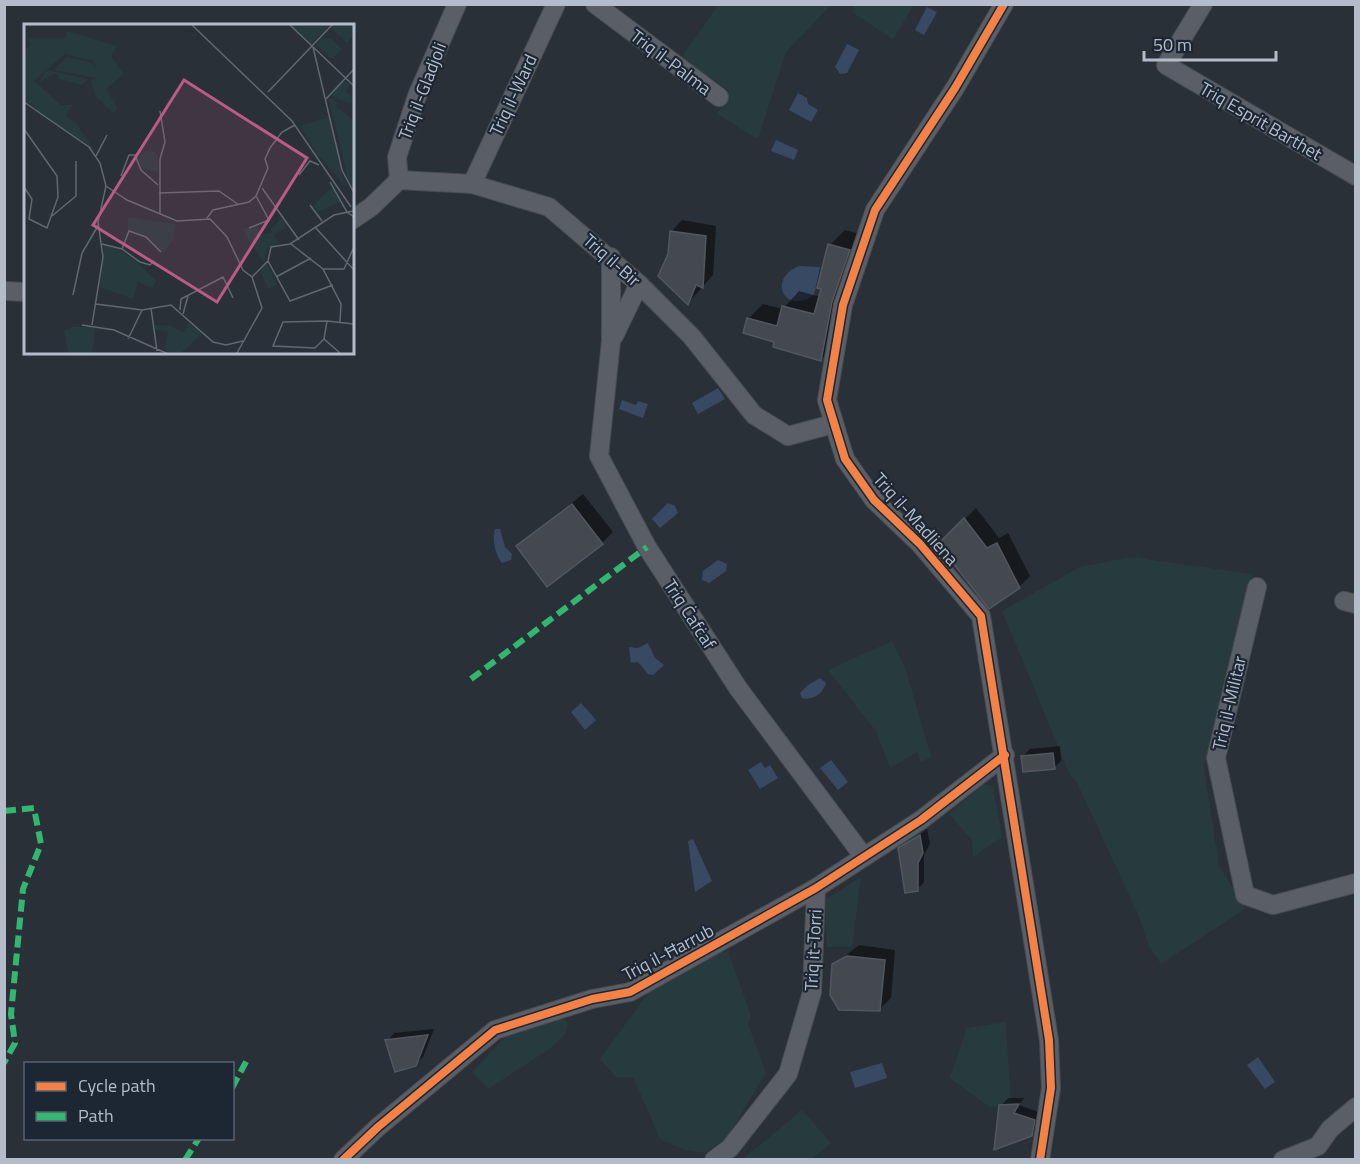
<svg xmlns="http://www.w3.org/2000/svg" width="1360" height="1164" viewBox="0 0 1360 1164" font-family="'Titillium Web',sans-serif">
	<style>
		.green { fill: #273a3e }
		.water { fill: #384963 }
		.shadow { fill: #0007 }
		.building { fill: #444950; stroke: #52575f; stroke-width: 1.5 }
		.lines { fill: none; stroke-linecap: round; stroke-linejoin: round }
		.minor-casing { stroke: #484c53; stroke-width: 20 }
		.minor { stroke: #5a5e66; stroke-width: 18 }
		.quiet { stroke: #33b770; stroke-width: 6; stroke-dasharray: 12 6; stroke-linecap: butt }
		.cycleway-casing { stroke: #1d2633; stroke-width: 11 }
		.cycleway { stroke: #f48246; stroke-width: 8 }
		.labels { text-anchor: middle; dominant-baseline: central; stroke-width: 4.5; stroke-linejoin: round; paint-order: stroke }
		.street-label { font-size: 18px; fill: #b4bcc9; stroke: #1d2633 }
		.inset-road { fill: none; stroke: #616872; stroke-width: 1.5 }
		.view { fill: #bc5a87; fill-opacity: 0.15; stroke: #bc5a87; stroke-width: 3 }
		.inset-edge { fill: none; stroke: #b4bcc9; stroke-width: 3 }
	</style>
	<rect width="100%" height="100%" fill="#2a3038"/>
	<g class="green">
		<polygon points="718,5 831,5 786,52 758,139 717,114 729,91 682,57"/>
		<polygon points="855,5 855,4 914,5 893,39 852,12"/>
		<polygon points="1131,557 1252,574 1204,766 1219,866 1246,908 1161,964 1149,946 1138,914 1077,783 1070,775 1002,611 1080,567"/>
		<polygon points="892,641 906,670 931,757 921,762 917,752 890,768 876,731 828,670"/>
		<polygon points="983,784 993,786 1002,837 973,857 972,840 949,814"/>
		<polygon points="861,877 852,947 827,947 825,900"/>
		<polygon points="728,951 751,1016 748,1024 766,1073 728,1136 705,1153 685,1150 660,1139 633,1077 616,1077 600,1059 651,989 703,957"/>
		<polygon points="562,1018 568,1022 565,1034 554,1046 488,1089 472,1072 509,1033"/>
		<polygon points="1006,1022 1011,1105 989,1107 950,1078 967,1028"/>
		<polygon points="802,1110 831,1143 812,1159 743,1159"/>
	</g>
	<g class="water">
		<polygon points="927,7 937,12 924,35 915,30"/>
		<polygon points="847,44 859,50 847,73 840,74 835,67"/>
		<polygon points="798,93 807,98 808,104 818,110 811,122 789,110"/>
		<polygon points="776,140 798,150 794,160 771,151"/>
		<path d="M799,266L820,267L814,295C784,316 767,278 799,266Z"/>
		<polygon points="718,388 725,399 698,414 692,403"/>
		<polygon points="622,400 636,405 638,401 648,404 643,418 619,409"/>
		<polygon points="668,503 675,506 678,513 660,528 652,519"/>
		<path d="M495,529H500L505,547L512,554L511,560L502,563C495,555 492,539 495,529Z"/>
		<polygon points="718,560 727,564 726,571 709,583 702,580 703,571"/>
		<polygon points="648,643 655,658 664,665 653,675 648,674 638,662 631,663 629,647 638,648"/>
		<path d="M820,678L826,683C823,693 813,701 802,698L800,693L808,685Z"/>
		<polygon points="581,703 596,720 585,730 571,712"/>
		<polygon points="831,760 848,782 838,790 820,768"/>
		<polygon points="761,762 765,768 770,765 778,778 760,789 748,770"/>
		<polygon points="693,839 712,881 695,892 688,841"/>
		<polygon points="1258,1057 1275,1082 1265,1089 1247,1065"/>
		<polygon points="882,1063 887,1078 855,1088 850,1072"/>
	</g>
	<g class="shadow">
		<polygon points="682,220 716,226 713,275 688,303 671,232"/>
		<polygon points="845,230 864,235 836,344 821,359 776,341 748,319 763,304 783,309 799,291 821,297 830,245"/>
		<polygon points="583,494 613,532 602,543 518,546"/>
		<polygon points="976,508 999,538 1008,533 1030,576 1019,587 940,544"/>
		<polygon points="1060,746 1061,761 1054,768 1023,756 1030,749"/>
		<polygon points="927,829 930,844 924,855 924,882 917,890 900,849"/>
		<polygon points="859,945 895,950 891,998 880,1009 834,965"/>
		<polygon points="434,1029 423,1057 415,1064 387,1041 394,1033"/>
		<polygon points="1008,1098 1024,1098 1019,1105 1041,1113 1039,1127 1031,1135 1001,1106"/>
	</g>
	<g class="building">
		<polygon points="670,231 706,236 703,288 696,285 688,305 658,276 668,254"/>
		<polygon points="828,244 850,250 832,302 821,361 773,347 774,342 743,333 747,318 777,326 782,306 814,314 821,289 817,288"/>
		<polygon points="572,504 603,544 547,587 516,546"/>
		<polygon points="964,518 987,548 997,543 1020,588 989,609 938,544"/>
		<polygon points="1053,753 1055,769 1023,772 1021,756"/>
		<polygon points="920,835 923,853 918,863 918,891 905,893 898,848"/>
		<polygon points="847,956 885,960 880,1011 839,1010 830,995 832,964"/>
		<polygon points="428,1035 416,1066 395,1072 385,1040"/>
		<polygon points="1019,1104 1014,1113 1035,1120 1032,1136 994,1150 999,1105"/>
	</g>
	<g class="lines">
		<g class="minor-casing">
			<g id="minor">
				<polyline points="595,4 719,97"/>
				<polyline points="1004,4 955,88 875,210 843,305 827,400 845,459 874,500 920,544 981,616 1049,1040 1051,1088 1040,1160"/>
				<polyline points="1203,4 1166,65 1356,176"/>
				<polyline points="399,180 397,157 417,96 457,4"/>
				<polyline points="472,184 556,4"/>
				<polyline points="352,220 371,207 399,180 472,184 549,207 639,284 692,337 754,415 788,436 833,424"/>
				<polyline points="611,257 611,341 599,456 647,547 738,688 864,857"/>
				<polyline points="4,291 26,292"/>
				<polyline points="614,336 639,284"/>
				<polyline points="1257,587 1216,758 1245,895 1273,905 1356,883"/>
				<polyline points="1344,601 1356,604"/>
				<polyline points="343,1160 378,1127 495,1030 592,999 630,992 816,888 921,820 1005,755"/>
				<polyline points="714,1160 730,1148 788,1074 812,992 816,888"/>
				<polyline points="1283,1160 1318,1146 1330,1129 1356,1107"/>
			</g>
		</g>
		<use href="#minor" class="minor"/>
		<g class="quiet">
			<polyline points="471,679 647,547"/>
			<polyline points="4,811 34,808 41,844 23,889 11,1014 15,1043 4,1063"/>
			<polyline points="232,1088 247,1060"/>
			<polyline points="185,1160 199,1138"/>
		</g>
		<g class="cycleway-casing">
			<g id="cycleway">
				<polyline points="1004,4 955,88 875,210 843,305 827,400 845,459 874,500 920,544 981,616 1049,1040 1051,1088 1040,1160"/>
				<polyline points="343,1160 378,1127 495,1030 592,999 630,992 816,888 921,820 1005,755"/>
			</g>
		</g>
		<use href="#cycleway" class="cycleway"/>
	</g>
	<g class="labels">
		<g class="street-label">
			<text transform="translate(671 62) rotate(37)">Triq il-Palma</text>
			<text transform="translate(422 91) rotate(-69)">Triq il-Gladjoli</text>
			<text transform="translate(513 95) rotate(-65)">Triq il-Ward</text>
			<text transform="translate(1261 121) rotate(30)">Triq Esprit Barthet</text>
			<text transform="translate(612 260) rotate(41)">Triq il-Bir</text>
			<text transform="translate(916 519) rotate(48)">Triq il-Madliena</text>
			<text transform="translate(690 614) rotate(57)">Triq Ċafċaf</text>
			<text transform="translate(1229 703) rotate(-77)">Triq il-Militar</text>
			<text transform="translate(813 950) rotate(-87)">Triq it-Torri</text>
			<text transform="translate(668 952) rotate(-28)">Triq il-Ħarrub</text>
		</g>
	</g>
	<g transform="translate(24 24)">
		<rect width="330" height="330" fill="#2a3038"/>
		<path d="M267,1H330V11L323,19L305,2L287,20ZM43,7L93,22L87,32L100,50L82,65L94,85L89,89L71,71L67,57L74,54L30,46L43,33L69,39L72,45L70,37L41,30L10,57L37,81H48L42,92L53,100L71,128L0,76V26L7,21L4,14H42ZM299,14L307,15L318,25L308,35L292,21ZM23,46L64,55L58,61L35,55L33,49L15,58ZM320,57L326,60L322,67L330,75L326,80L306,71ZM305,75H309L314,79L312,82L330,97V167L326,164ZM305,93L320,158L322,163L294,131L276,102ZM131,127L135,137L134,148L118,144L114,136L118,128ZM308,163L317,177L294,188L289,182ZM104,193L152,200L149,217L139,229L122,211L104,206ZM258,194L263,202L250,211L254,219L243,225L240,239L218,205L232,202L237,212L248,208L247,204ZM80,221L96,226L114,239L132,257L128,264L114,258L109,275L76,263ZM243,239L253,261L244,265L236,247ZM165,299L178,310L157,329L141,327L144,307L132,306L131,301H145L159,308ZM49,303H72L68,329H44L40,307Z" fill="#273a3e"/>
		<path class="inset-road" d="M168,1L268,97L327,183M266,1L330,62M289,23L318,146L330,169M244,68L308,1M302,75L330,45M0,78L65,123L76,139L82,162M136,87L141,118L136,135V190M0,105L33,152L34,173L23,204L5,195L8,175L0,163M72,132L83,111M275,151L286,137L295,141M97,152L105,131H111L117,146L134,161M306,158L323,188L330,193M82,162L103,176L153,197L186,195L203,213L219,246L228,253L238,284L213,329M238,164L275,216M135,169L195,167L215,181M286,181L298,197M28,192L52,172V137M183,194L189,186L225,178L232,172L244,144L241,135L246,124L258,108L271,101M291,203L330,246M225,204L245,196L232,172M78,220L98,225L116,238L126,241L130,237M267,220L299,245L317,280L316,298M98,225L105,207L122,213L137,228M244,237L266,277L309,261M299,245H320L330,223M228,253L244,237L247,223L266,220L310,191L329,187M252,253L287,234M49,271L58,229L75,200M72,280L118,286L147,281L189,318L202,321L219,317M127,284L133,327M156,286L157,275L199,253L209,274M159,290L164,272M303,297L300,315L291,324L249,322L259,298L303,297L330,300M58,301L90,306L142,329M68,301L79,233L74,198L82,162M104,315L118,286M300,315L316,329"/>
		<path class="view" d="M160,56L283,134L193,278L69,201Z"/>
		<rect width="330" height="330" class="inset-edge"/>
	</g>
	<rect width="1360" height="1164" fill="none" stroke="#b4bcc9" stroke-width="12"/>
	<rect x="24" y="1062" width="210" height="78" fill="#1d2633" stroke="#59626f" stroke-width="1.5"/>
	<rect x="36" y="1082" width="30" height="9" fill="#f48246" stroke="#59626f" stroke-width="1.5"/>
	<text x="78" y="1092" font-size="18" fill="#b4bcc9">Cycle path</text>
	<rect x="36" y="1112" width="30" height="9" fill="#33b770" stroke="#59626f" stroke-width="1.5"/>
	<text x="78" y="1122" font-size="18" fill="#b4bcc9">Path</text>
	<path d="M1144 51v9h132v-9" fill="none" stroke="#b4bcc9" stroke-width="3"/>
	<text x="1153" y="51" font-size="18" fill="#b4bcc9" stroke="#1d2633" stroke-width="4.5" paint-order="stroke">50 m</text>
</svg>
